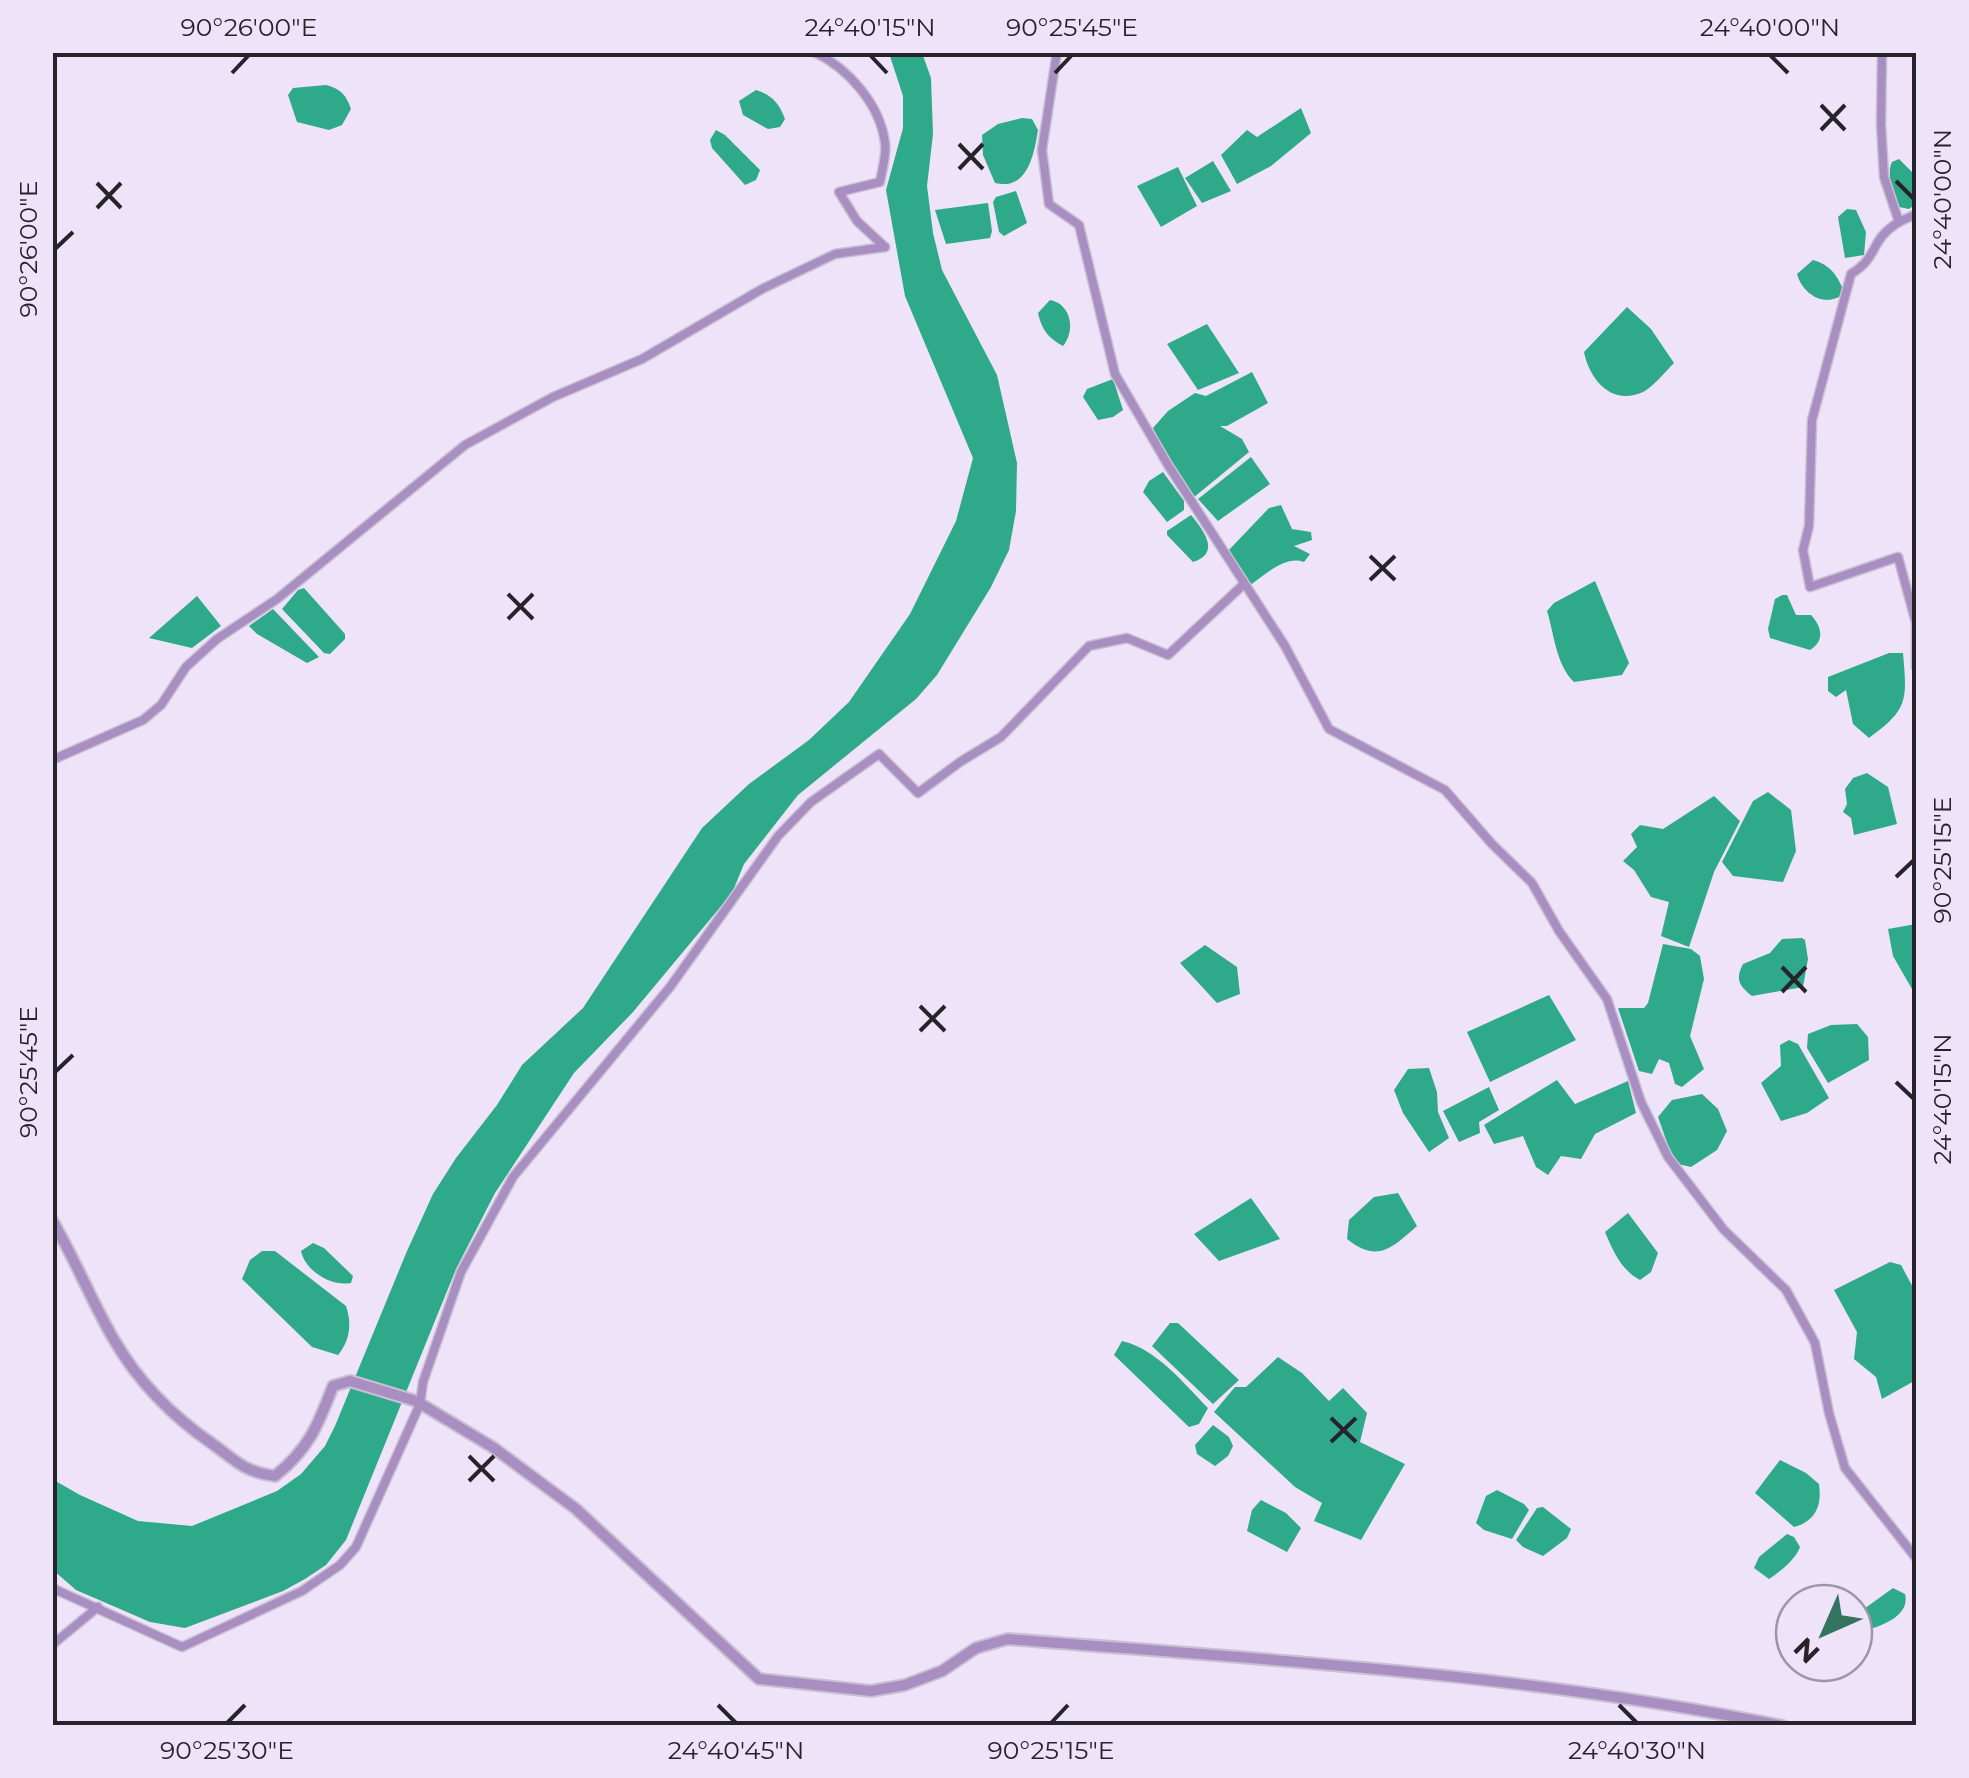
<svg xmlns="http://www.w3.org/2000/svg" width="1969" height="1778" viewBox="0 0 1969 1778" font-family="Montserrat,sans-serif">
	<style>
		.water { fill: #2ea98a }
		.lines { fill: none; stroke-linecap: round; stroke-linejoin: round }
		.minor-casing { stroke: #cac0d4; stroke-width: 11 }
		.tertiary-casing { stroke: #cac0d4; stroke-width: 14 }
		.minor { stroke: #a98ec1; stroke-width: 8 }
		.tertiary { stroke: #a98ec1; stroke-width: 10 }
		.ticks { fill: none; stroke: #27232b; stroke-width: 4 }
		.neatline { fill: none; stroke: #27232b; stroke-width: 4 }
		.ticks-label { font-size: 25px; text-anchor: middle; fill: #27232b }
	</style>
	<rect width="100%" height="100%" fill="#eee3f9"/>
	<g class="water">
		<polygon points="889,53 922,53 931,78 933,134 927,186 933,233 942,270 997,375 1017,463 1016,511 1009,550 991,587 937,675 916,699 798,795 744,864 732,893 633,1012 574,1073 495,1193 456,1269 346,1540 326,1565 305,1579 283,1591 185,1628 150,1622 76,1590 53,1570 52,1479 80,1495 138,1521 192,1526 277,1491 301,1474 325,1446 335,1426 407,1251 433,1194 456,1158 497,1105 522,1065 583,1008 702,828 749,784 809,740 849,702 910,614 956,521 973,458 905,296 886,190 903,128 903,96"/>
		<path d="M326,85C341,89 346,95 351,109L342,125L329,130L297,122L288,95L293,88Z"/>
		<path d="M756,90C772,95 779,103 785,119L780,127L768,129L743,115L739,101Z"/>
		<polygon points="1301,108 1311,133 1271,166 1237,184 1221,155 1247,130 1257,137"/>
		<path d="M1022,118L1032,119L1038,130C1034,154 1028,191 995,183L983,155L982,135L998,124Z"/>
		<polygon points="716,130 725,135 760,170 756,180 745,185 712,148 710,140"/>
		<path d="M1899,159L1916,176V204L1909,209L1899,207C1893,196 1886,173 1892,162Z"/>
		<polygon points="1213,161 1231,191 1202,203 1185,178"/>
		<polygon points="1178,167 1197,206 1161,227 1137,186"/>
		<polygon points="1016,191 1027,223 1004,236 999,232 993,202 996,197"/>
		<polygon points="988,203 992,231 990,238 946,244 935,210"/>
		<polygon points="1847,209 1856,210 1866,232 1864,255 1845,258 1838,217"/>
		<path d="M1813,260C1830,265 1836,274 1843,289L1839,297C1820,306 1802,292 1797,274Z"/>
		<path d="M1050,300C1071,304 1076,330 1063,346C1048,338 1042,330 1038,313Z"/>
		<path d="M1627,307L1651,329L1674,363C1665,372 1654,386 1643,392C1611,407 1589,378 1584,352Z"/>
		<polygon points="1207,324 1239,373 1198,390 1167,344"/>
		<polygon points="1252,372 1268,403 1227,426 1220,426 1242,439 1249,452 1193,498 1173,469 1153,428 1168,411 1195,393 1206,396"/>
		<polygon points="1113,379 1123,410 1113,417 1098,420 1083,397 1087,389"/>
		<polygon points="1251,457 1270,484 1218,521 1198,499"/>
		<polygon points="1163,472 1184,501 1184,510 1167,522 1143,492 1149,481"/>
		<path d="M1281,505L1292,529L1311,532L1312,540L1294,546L1310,554L1304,562C1285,555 1265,575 1249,586L1227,552L1269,508Z"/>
		<path d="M1191,515C1204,531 1221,553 1193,562L1167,535V531Z"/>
		<path d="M1595,581L1629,663L1622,675L1574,682C1556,665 1554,633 1547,611L1554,603Z"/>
		<polygon points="304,588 345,634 345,639 330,654 324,653 282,609 298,590"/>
		<path d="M1782,595H1787L1796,615H1811C1822,627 1825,641 1810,650L1770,638L1768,629L1775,599Z"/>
		<polygon points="197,596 221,626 192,648 149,638"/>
		<polygon points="273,609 319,657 307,663 257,634 249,626"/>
		<path d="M1889,653H1903C1907,700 1909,709 1869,738L1853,724L1846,690L1836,697L1828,691V677Z"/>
		<polygon points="1867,773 1888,787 1897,824 1854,835 1851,818 1843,812 1847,804 1845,789 1853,778"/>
		<polygon points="1768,792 1791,810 1796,851 1783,882 1733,876 1722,862 1753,801"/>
		<polygon points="1714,796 1740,821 1714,872 1689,947 1661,936 1669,902 1651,897 1634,870 1623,861 1637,847 1631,834 1640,825 1663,829"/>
		<polygon points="1916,924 1916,996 1893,956 1888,929"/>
		<path d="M1802,938L1805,940L1808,959L1803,987L1752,996C1739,986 1735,979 1743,964L1770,953L1782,939Z"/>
		<polygon points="1663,944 1691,949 1700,956 1704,979 1690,1036 1704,1069 1682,1087 1675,1084 1669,1063 1659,1059 1652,1074 1639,1071 1618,1008 1644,1008 1648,1003"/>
		<polygon points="1205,945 1237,967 1240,994 1217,1003 1180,963"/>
		<polygon points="1549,995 1576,1040 1490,1082 1467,1032"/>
		<polygon points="1857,1024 1868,1037 1869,1060 1828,1083 1807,1048 1808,1034 1831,1025"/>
		<polygon points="1789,1040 1798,1044 1829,1098 1807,1113 1781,1121 1761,1083 1781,1066 1780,1045"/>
		<polygon points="1429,1068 1437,1092 1438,1112 1449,1138 1429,1152 1403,1113 1394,1090 1408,1069"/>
		<polygon points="1557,1080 1575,1104 1628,1081 1636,1113 1595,1134 1581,1159 1561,1156 1548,1175 1536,1167 1523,1136 1494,1144 1484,1125"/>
		<polygon points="1489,1087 1499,1110 1479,1122 1480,1133 1459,1142 1443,1111"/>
		<polygon points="1702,1094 1718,1109 1727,1131 1717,1150 1691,1167 1678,1164 1671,1154 1658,1117 1672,1100"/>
		<path d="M1398,1193L1417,1226C1391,1249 1377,1263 1347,1239L1349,1220L1374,1197Z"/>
		<polygon points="1251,1198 1280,1239 1219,1261 1194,1234"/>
		<path d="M1628,1213L1658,1253L1651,1272L1640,1280C1621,1270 1613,1251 1605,1232Z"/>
		<path d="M313,1243L324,1248L353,1276L351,1283C332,1287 305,1271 301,1251Z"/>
		<path d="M262,1251H275L346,1306C352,1324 350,1340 338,1355L312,1347L242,1279L250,1260Z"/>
		<polygon points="1890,1262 1901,1265 1916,1293 1916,1380 1882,1399 1876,1377 1854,1359 1857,1332 1834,1290"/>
		<polygon points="1170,1323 1178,1323 1239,1380 1213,1404 1152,1346"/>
		<path d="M1122,1341C1157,1349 1184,1384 1208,1408L1199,1424L1189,1427L1114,1355Z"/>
		<polygon points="1278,1357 1302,1373 1329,1401 1343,1388 1367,1413 1360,1442 1405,1464 1361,1540 1314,1521 1322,1503 1295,1487 1214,1412 1235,1387 1246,1387"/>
		<polygon points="1213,1425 1229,1437 1233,1446 1228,1456 1215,1466 1197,1454 1195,1445"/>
		<path d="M1780,1460L1806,1473L1819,1484C1822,1505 1816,1521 1794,1527L1755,1493Z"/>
		<polygon points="1497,1490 1524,1504 1529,1510 1512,1539 1484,1530 1476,1523 1486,1496"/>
		<polygon points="1261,1500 1286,1513 1301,1528 1287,1552 1247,1531 1252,1510"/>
		<polygon points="1543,1507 1571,1529 1567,1538 1543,1556 1523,1547 1516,1540 1537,1508"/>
		<path d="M1787,1534L1794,1537L1800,1547C1795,1560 1781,1571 1769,1579L1754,1568L1759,1557Z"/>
		<path d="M1893,1588L1905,1594C1910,1614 1886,1624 1870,1629L1857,1614Z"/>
	</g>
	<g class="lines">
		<g class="minor-casing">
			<g id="minor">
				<path d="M814,52C848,68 880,104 885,143C887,154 882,170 880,182L839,192L857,221L885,247"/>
				<polyline points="1057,52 1042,150 1049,204 1079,225 1115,374 1168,465 1285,646 1329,729 1445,790 1492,844 1532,883 1559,931 1607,999 1641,1102 1668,1157 1724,1230 1786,1290 1815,1343 1829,1413 1845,1468 1916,1558"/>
				<path d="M1882,52L1881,124L1884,177L1899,222C1868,241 1881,255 1851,274L1812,420L1809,526L1803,550L1810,587L1898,557L1916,623V667"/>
				<polyline points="1899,222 1916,214"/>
				<polyline points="52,760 143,720 161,705 186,667 217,639 277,599 465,445 553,397 642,359 762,289 835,254 885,247"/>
				<polyline points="52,1588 182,1647 302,1591 340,1565 356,1547 420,1404 423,1382 461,1272 513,1177 670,987 778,836 811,802 879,754 918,793 960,762 1001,737 1089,646 1127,638 1168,655 1244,584"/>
				<polyline points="52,1645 98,1607"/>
			</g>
		</g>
		<g class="tertiary-casing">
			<path id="tertiary" d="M52,1220C75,1259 91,1300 113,1338C138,1382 173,1417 214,1445C237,1462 245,1472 275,1476C309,1449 318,1425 333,1386L350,1381L416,1401L494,1448L576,1509L759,1679L871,1691L905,1685L942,1671L976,1648L1008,1639C1267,1660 1529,1674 1783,1726"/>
		</g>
		<use href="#minor" class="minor"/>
		<use href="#tertiary" class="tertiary"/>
	</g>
	<path class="ticks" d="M870,55L887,73M1770,55L1788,73M232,73L249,55M1055,73L1072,55M1821,105L1845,130M1821,130L1845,105M959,144L983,169M959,169L983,144M1896,181L1914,199M97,183L121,208M97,208L121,183M55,249L73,232M1370,556L1395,580M1370,580L1395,556M508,594L533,619M508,619L533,594M1896,877L1914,860M1782,967L1806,992M1782,992L1806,967M920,1006L945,1031M920,1031L945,1006M55,1072L73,1055M1896,1082L1914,1099M1331,1418L1356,1442M1331,1442L1356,1418M469,1456L494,1481M469,1481L494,1456M718,1705L736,1723M1619,1705L1637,1723M227,1723L245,1705M1051,1723L1068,1705"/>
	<rect width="1969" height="1778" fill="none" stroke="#eee3f9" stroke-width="110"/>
	<g transform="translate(1824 1633) rotate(225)"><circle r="48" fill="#eee3f9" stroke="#9e96a7" stroke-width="2.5"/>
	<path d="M0-8L18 38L0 25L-18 38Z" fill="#347360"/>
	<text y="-15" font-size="28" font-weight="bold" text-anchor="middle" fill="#27232b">N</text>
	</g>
	<rect x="55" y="55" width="1859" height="1668" class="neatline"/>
	<g class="ticks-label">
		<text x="249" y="36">90°26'00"E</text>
		<text x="870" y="36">24°40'15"N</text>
		<text x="1072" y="36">90°25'45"E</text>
		<text x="1770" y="36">24°40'00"N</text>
		<text transform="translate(1942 199) rotate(-90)" y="9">24°40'00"N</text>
		<text transform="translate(28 249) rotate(-90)" y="9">90°26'00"E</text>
		<text transform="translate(1942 860) rotate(-90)" y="9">90°25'15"E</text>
		<text transform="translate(28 1072) rotate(-90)" y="9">90°25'45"E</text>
		<text transform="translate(1942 1099) rotate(-90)" y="9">24°40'15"N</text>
		<text x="227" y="1759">90°25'30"E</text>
		<text x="736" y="1759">24°40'45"N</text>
		<text x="1051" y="1759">90°25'15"E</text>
		<text x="1637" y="1759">24°40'30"N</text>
	</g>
</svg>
